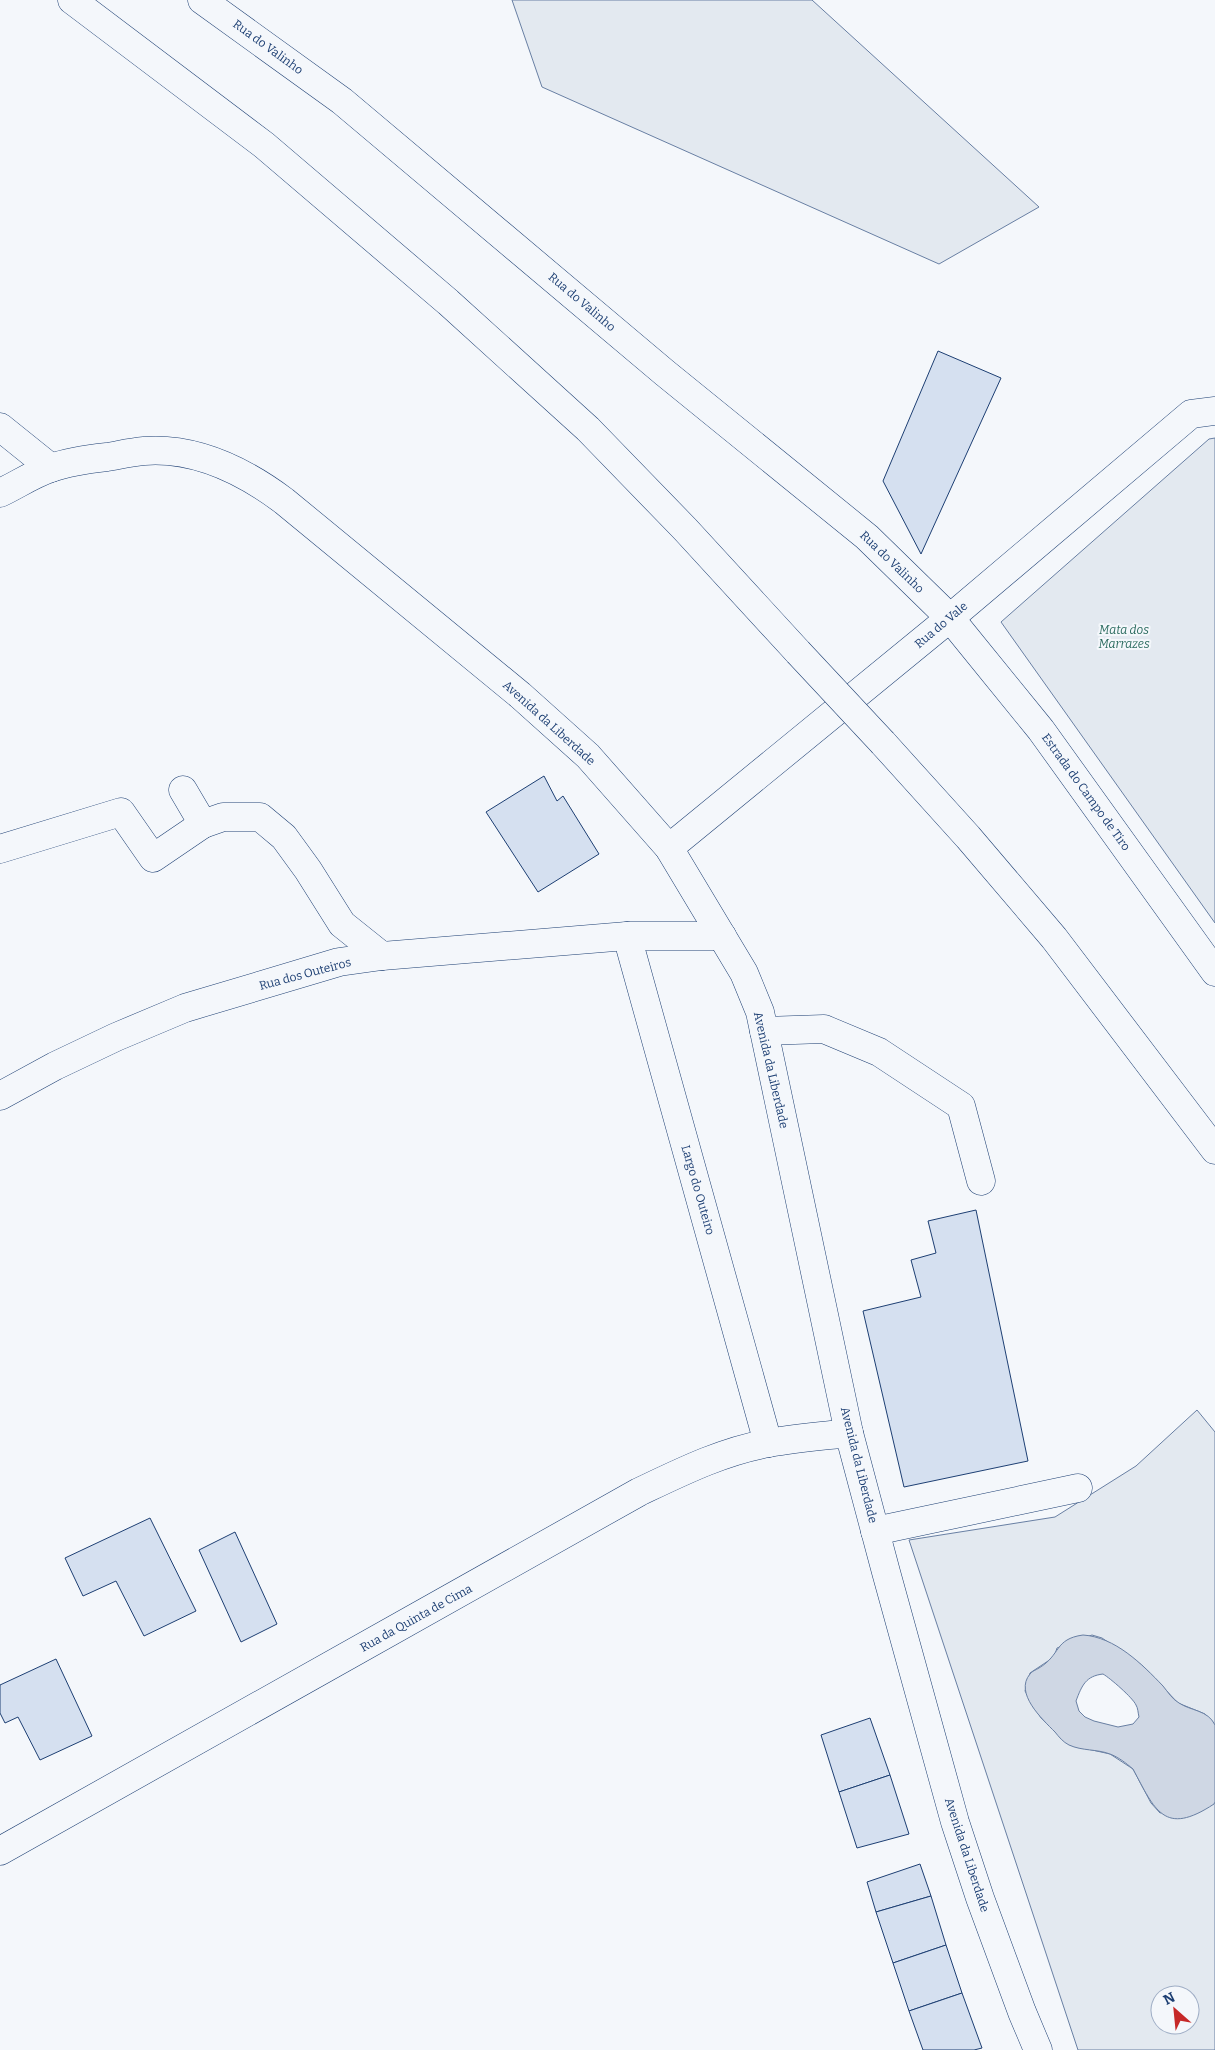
<svg xmlns="http://www.w3.org/2000/svg" width="1215" height="2050" viewBox="0 0 1215 2050" font-family="Bitter,serif">
	<style>
		.green { fill: #e3e9f0; stroke: #687fa3; fill-rule: evenodd }
		.water { fill: #cfd7e4; stroke: #687fa3; fill-rule: evenodd }
		.building { fill: #d5e0f0; stroke: #1d3f73 }
		.lines { fill: none; stroke-linecap: round; stroke-linejoin: round }
		.minor-casing { stroke: #1d3f73; stroke-width: 29 }
		.major-casing { stroke: #1d3f73; stroke-width: 29 }
		.minor { stroke: #f4f7fb; stroke-width: 28 }
		.major { stroke: #f4f7fb; stroke-width: 28 }
		.major-bridge-casing { stroke: #1d3f73; stroke-width: 29; stroke-linecap: butt }
		.major-bridge { stroke: #f4f7fb; stroke-width: 28 }
		.labels { text-anchor: middle; dominant-baseline: central; stroke-width: 4; stroke-linejoin: round; paint-order: stroke }
		.street-label { font-size: 12px; fill: #1d3f73; stroke: #f4f7fb }
		.park-label { font-size: 12px; font-style: italic; fill: #2c6c60; stroke: #f4f7fb }
	</style>
	<rect width="100%" height="100%" fill="#f4f7fb"/>
	<g class="green">
		<polygon points="512,0 812,0 1039,207 939,264 542,87"/>
		<polygon points="1215,438 1215,923 1001,622 1209,439"/>
		<path d="M1197,1410L1215,1432V1725L1205,1714L1178,1703L1143,1666L1102,1638L1092,1635L1057,1648L1054,1657L1030,1673L1025,1691L1041,1718L1070,1745L1110,1754L1133,1769L1151,1803L1160,1813L1215,1802V2050H1078L909,1540L1055,1517L1136,1466ZM1160,1995H1190V2025H1160Z"/>
	</g>
	<path class="water" d="M1083,1635C1115,1637 1142,1664 1163,1686C1168,1692 1172,1699 1179,1703C1191,1711 1208,1710 1215,1725V1802L1214,1804C1164,1837 1155,1810 1133,1769C1126,1763 1118,1757 1110,1754C1097,1749 1082,1751 1069,1745C1063,1742 1059,1737 1055,1732C1042,1719 1014,1693 1030,1674C1032,1671 1036,1670 1039,1668C1061,1655 1054,1639 1083,1635ZM1103,1674C1110,1678 1133,1698 1136,1705C1138,1708 1138,1713 1139,1717L1133,1724L1118,1727L1094,1721L1085,1717L1079,1711L1076,1701C1082,1685 1086,1676 1103,1674Z"/>
	<g class="building">
		<polygon points="938,351 1001,378 921,554 883,481"/>
		<polygon points="544,776 557,801 563,796 599,854 538,892 486,812"/>
		<polygon points="976,1210 1028,1461 904,1487 863,1311 921,1297 911,1260 936,1253 928,1221"/>
		<polygon points="150,1518 196,1611 144,1636 116,1581 83,1596 65,1558"/>
		<polygon points="235,1532 277,1624 241,1642 199,1550"/>
		<polygon points="56,1659 92,1736 40,1760 18,1717 5,1723 0,1713 0,1685"/>
		<polygon points="870,1718 890,1775 839,1792 821,1735"/>
		<polygon points="890,1775 909,1834 857,1848 839,1792"/>
		<polygon points="920,1864 931,1896 876,1912 867,1882"/>
		<polygon points="931,1896 946,1945 893,1963 876,1912"/>
		<polygon points="946,1945 962,1993 909,2011 893,1963"/>
		<polygon points="962,1993 982,2048 974,2050 923,2050 909,2011"/>
	</g>
	<g class="lines">
		<g class="minor-casing">
			<g id="minor">
				<polyline points="202,0 342,101 665,373 867,537 950,618 1041,730 1215,972"/>
				<polyline points="0,427 51,468"/>
				<path d="M0,493C17,485 33,474 51,468C68,462 89,459 107,457C119,455 132,452 144,451C196,447 244,471 284,501L520,695L588,756L669,848L744,973L760,1012L849,1433L886,1572L955,1822L980,1898L1022,2012L1038,2050"/>
				<polyline points="183,790 203,824 223,817 260,817 284,837 308,870 342,924 382,956"/>
				<polyline points="669,848 950,618 1191,414 1215,411"/>
				<polyline points="0,849 121,812 153,858 203,824"/>
				<polyline points="627,936 768,1443"/>
				<polyline points="764,1031 824,1029 879,1052 961,1106 981,1181"/>
				<polyline points="0,1096 55,1066 116,1037 185,1008 339,962 382,956 627,936 722,936"/>
				<polyline points="875,1531 1078,1488"/>
				<path d="M0,1851L639,1492C681,1472 723,1451 769,1443C795,1438 822,1436 849,1433"/>
			</g>
		</g>
		<g class="major-casing">
			<g id="major">
				<polyline points="72,0 264,145 448,302 588,429 685,529 798,652"/>
				<polyline points="883,743 968,837 1054,938 1215,1150"/>
			</g>
		</g>
		<use href="#minor" class="minor"/>
		<use href="#major" class="major"/>
		<g class="major-bridge-casing">
			<polyline id="major-bridge" points="798,652 883,743"/>
		</g>
		<use href="#major-bridge" class="major-bridge"/>
	</g>
	<g class="labels">
		<g class="street-label">
			<text transform="translate(268 47) rotate(36)">Rua do Valinho</text>
			<text transform="translate(582 302) rotate(40)">Rua do Valinho</text>
			<text transform="translate(892 562) rotate(44)">Rua do Valinho</text>
			<text transform="translate(941 625) rotate(-40)">Rua do Vale</text>
			<text transform="translate(549 723) rotate(42)">Avenida da Liberdade</text>
			<text transform="translate(1086 792) rotate(54)">Estrada do Campo de Tiro</text>
			<text transform="translate(305 974) rotate(-15)">Rua dos Outeiros</text>
			<text transform="translate(771 1070) rotate(77)">Avenida da Liberdade</text>
			<text transform="translate(698 1190) rotate(74)">Largo do Outeiro</text>
			<text transform="translate(859 1465) rotate(76)">Avenida da Liberdade</text>
			<text transform="translate(416 1618) rotate(-29)">Rua da Quinta de Cima</text>
			<text transform="translate(967 1855) rotate(72)">Avenida da Liberdade</text>
		</g>
		<g class="park-label">
			<text x="1124" y="630">Mata dos<tspan x="1124" dy="14">Marrazes</tspan></text>
		</g>
	</g>
	<g transform="translate(1175 2010) rotate(333)"><circle r="24" fill="#f4f7fb" stroke="#9eadc5"/>
	<path d="M0-4L9 19L0 12L-9 19Z" fill="#c62828"/>
	<text y="-8" font-size="14" font-weight="bold" text-anchor="middle" fill="#1d3f73">N</text>
	</g>
</svg>
